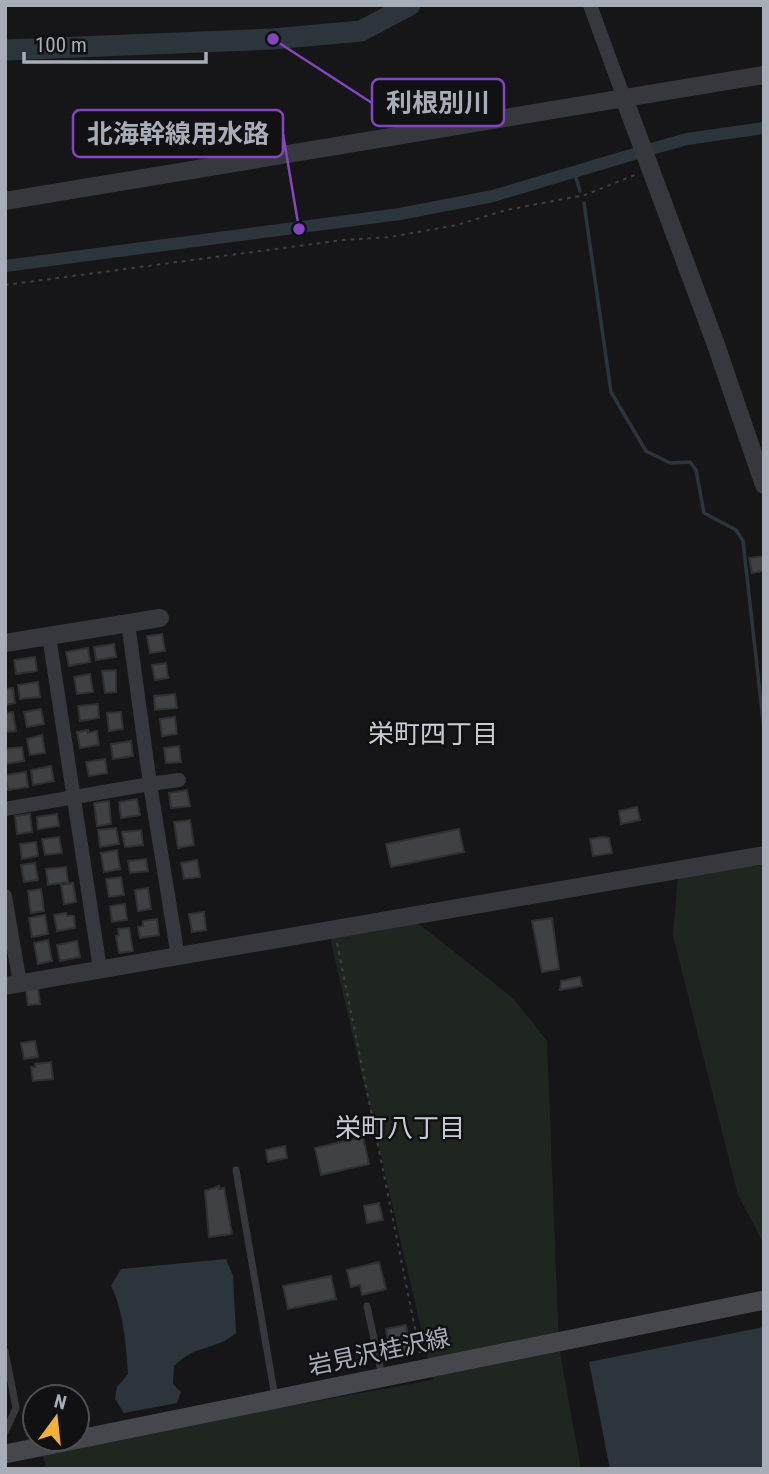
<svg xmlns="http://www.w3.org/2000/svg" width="769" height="1474" viewBox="0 0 769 1474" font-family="'Roboto Condensed','Noto Sans JP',sans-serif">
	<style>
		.green { fill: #1e261f }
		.water { fill: #2c353c }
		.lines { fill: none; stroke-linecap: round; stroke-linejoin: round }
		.stream { stroke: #2c353c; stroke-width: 3.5 }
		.canal { stroke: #2c353c; stroke-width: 12 }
		.river { stroke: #2c353c; stroke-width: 21 }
		.building { fill: #404145; stroke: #303034; stroke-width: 2 }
		.path { stroke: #3d3f44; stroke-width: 2; stroke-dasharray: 3.5 5; stroke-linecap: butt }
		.service { stroke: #37383d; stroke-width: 7 }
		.minor { stroke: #37383d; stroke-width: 14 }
		.tertiary { stroke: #37383d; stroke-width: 18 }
		.secondary { stroke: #45474d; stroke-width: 19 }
		.labels { text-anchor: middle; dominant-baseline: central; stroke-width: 5; stroke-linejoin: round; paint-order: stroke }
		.street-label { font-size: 24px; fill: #a8adb8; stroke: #111113 }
		.neighbourhood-label { font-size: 26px; fill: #c9ccd4; stroke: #111113 }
		.leader { fill: none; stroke: #8446be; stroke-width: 2.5 }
		.callout-dot { fill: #8446be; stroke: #111113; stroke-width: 2.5 }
		.callout { fill: #111113; stroke: #8446be; stroke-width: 2.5 }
		.callout-label { font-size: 26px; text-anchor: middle; font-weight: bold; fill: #a8adb8 }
	</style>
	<rect width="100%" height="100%" fill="#161618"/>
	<g class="green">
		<polygon points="764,865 764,1244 738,1195 673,935 678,875"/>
		<polygon points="414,920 514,999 547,1041 559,1347 581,1469 46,1469 42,1451 433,1380 330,938"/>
	</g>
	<g class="water">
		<path d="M226,1259L233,1276L236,1333C213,1352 197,1343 174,1366L173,1384L181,1392L177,1403L124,1413L115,1399L117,1387L128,1374C126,1345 124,1312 111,1286L121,1269Z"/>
		<polygon points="764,1327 764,1469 610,1469 589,1362"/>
	</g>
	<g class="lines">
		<g class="stream">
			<polyline points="574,171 580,191"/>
			<polyline points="584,203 611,392 646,451 670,463 690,462 696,470 704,513 736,530 743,541 764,729"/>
		</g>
		<g class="canal">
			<polyline points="651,149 687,139 764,128"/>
			<polyline points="5,266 400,214 493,196 641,152"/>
		</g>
		<polyline class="river" points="5,50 273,39 361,31 410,5"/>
	</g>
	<g class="building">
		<polygon points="764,556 764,571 752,573 749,558"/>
		<polygon points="162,634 165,651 150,653 147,636"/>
		<polygon points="114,644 116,657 96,660 94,647"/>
		<polygon points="88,648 90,662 69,666 66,652"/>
		<polygon points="35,657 37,671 16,674 14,660"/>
		<polygon points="166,663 168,678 155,680 152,665"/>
		<polygon points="116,670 116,692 105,693 102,671"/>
		<polygon points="90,674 93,692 77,694 74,677"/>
		<polygon points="38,682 40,697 20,699 18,685"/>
		<polygon points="13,688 15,703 5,705 5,689"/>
		<polygon points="175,694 177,708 155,710 154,696"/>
		<polygon points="98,704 99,718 80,721 78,706"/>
		<polygon points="41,709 44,724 27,727 24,712"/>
		<polygon points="13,712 16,731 5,732 5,713"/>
		<polygon points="121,712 123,729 109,731 107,713"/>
		<polygon points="175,717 177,734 162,736 160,719"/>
		<polygon points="88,730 88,733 97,731 99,745 80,748 77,732"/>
		<polygon points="42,735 45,753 30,755 27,739"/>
		<polygon points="131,741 133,756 113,759 111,744"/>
		<polygon points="179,746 181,762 166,763 164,748"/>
		<polygon points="22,747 24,761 5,764 5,749"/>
		<polygon points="105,759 107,773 89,776 86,762"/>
		<polygon points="51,766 54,781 33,785 31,770"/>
		<polygon points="26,772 28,787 8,790 5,775"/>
		<polygon points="187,790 190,806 171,808 169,793"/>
		<polygon points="137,799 140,815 121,818 119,802"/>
		<polygon points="109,801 111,824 97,826 94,803"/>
		<polygon points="637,807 640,820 621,824 619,811"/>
		<polygon points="30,814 32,832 17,834 15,816"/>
		<polygon points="57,814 59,826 38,829 37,817"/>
		<polygon points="190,820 194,845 178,848 174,822"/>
		<polygon points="116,828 119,844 100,847 98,830"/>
		<polygon points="459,829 464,852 391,867 386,844"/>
		<polygon points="141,830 143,845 125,847 122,832"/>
		<polygon points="59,837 62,853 45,855 42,839"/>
		<polygon points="602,837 609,838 612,853 593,856 590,839"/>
		<polygon points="36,842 38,856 22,859 20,844"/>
		<polygon points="117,850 120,869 104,872 101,853"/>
		<polygon points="146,859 148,871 130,873 128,861"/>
		<polygon points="197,860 200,877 184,879 181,863"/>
		<polygon points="35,863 38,880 24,882 21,865"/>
		<polygon points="66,867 68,882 48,885 46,869"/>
		<polygon points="121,877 124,895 109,897 106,879"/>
		<polygon points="73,883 76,902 64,904 61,885"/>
		<polygon points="148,888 151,909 138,911 135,890"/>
		<polygon points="41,889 44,911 31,913 28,891"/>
		<polygon points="125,904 127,920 112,922 110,906"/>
		<polygon points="204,912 206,930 192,932 189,914"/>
		<polygon points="66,913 67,916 74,916 75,928 57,931 54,915"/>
		<polygon points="45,915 48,934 32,937 29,918"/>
		<polygon points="552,918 559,969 542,972 532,921"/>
		<polygon points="157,919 159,935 140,938 138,927 143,926 143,921"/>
		<polygon points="129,928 133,951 119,953 116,936 119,935 118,929"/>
		<polygon points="48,940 52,961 38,964 34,943"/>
		<polygon points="77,941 80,957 60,961 57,945"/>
		<polygon points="580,977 582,986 560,990 561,981"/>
		<polygon points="38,988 40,1004 28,1005 26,990"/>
		<polygon points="35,1041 38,1057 24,1059 21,1043"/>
		<polygon points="51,1062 53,1079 33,1081 31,1067 35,1067 35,1064"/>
		<polygon points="363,1137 369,1164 321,1175 315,1148"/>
		<polygon points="285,1146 287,1158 268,1162 266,1150"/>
		<polygon points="219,1186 219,1189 224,1188 232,1234 209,1237 205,1191"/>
		<polygon points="379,1203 383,1220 367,1223 364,1206"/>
		<polygon points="379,1262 386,1289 362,1295 360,1285 351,1287 347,1270"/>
		<polygon points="331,1276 336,1299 288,1309 283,1286"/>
		<polygon points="406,1325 411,1352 403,1353 401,1346 390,1349 386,1329"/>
	</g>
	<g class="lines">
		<g class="path">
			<polyline points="5,285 343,240 390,237 457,225 506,210 585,195 637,174"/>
			<polyline points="337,943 420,1353"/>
		</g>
		<g class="service">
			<polyline points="236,1170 275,1397"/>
			<polyline points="367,1306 382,1376"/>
			<polyline points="5,1351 16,1408 5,1432"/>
		</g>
		<g class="minor">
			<polyline points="590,5 624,98"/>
			<polyline points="49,636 100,969"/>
			<polyline points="5,809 150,784 128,623"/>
			<polyline points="5,896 20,984"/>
			<polyline points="178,957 150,784 179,780"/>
		</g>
		<g class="tertiary">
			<polyline points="624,98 715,342 764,485"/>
			<polyline points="5,201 764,75"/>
			<polyline points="5,643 160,618"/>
			<polyline points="5,986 764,855"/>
		</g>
		<polyline class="secondary" points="5,1454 764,1300"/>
	</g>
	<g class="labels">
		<g class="street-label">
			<text transform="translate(379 1352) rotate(-12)">岩見沢桂沢線</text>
		</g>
		<g class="neighbourhood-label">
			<text x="433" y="734">栄町四丁目</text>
			<text x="400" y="1128">栄町八丁目</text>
		</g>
	</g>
	<path class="leader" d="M273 39L372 103M299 229L283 134"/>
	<g class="callout-dot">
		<circle cx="273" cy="39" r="7"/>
		<circle cx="299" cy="229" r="7"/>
	</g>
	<g class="callout">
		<rect x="372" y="79" width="132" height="47" rx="7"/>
		<rect x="73" y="110" width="210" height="47" rx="7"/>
	</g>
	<g class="callout-label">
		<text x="438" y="112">利根別川</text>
		<text x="178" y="143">北海幹線用水路</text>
	</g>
	<rect width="769" height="1474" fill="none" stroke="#a8adb8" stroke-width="14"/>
	<g transform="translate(56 1418) rotate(15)"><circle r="33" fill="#111113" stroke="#4d4f55" stroke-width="2"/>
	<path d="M0-5L12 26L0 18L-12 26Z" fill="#f2b134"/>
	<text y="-10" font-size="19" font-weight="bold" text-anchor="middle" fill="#a8adb8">N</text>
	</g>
	<path d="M24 52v10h182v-10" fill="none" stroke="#a8adb8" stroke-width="3.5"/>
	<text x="35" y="52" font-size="21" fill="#a8adb8" stroke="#111113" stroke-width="5" paint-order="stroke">100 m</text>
</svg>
